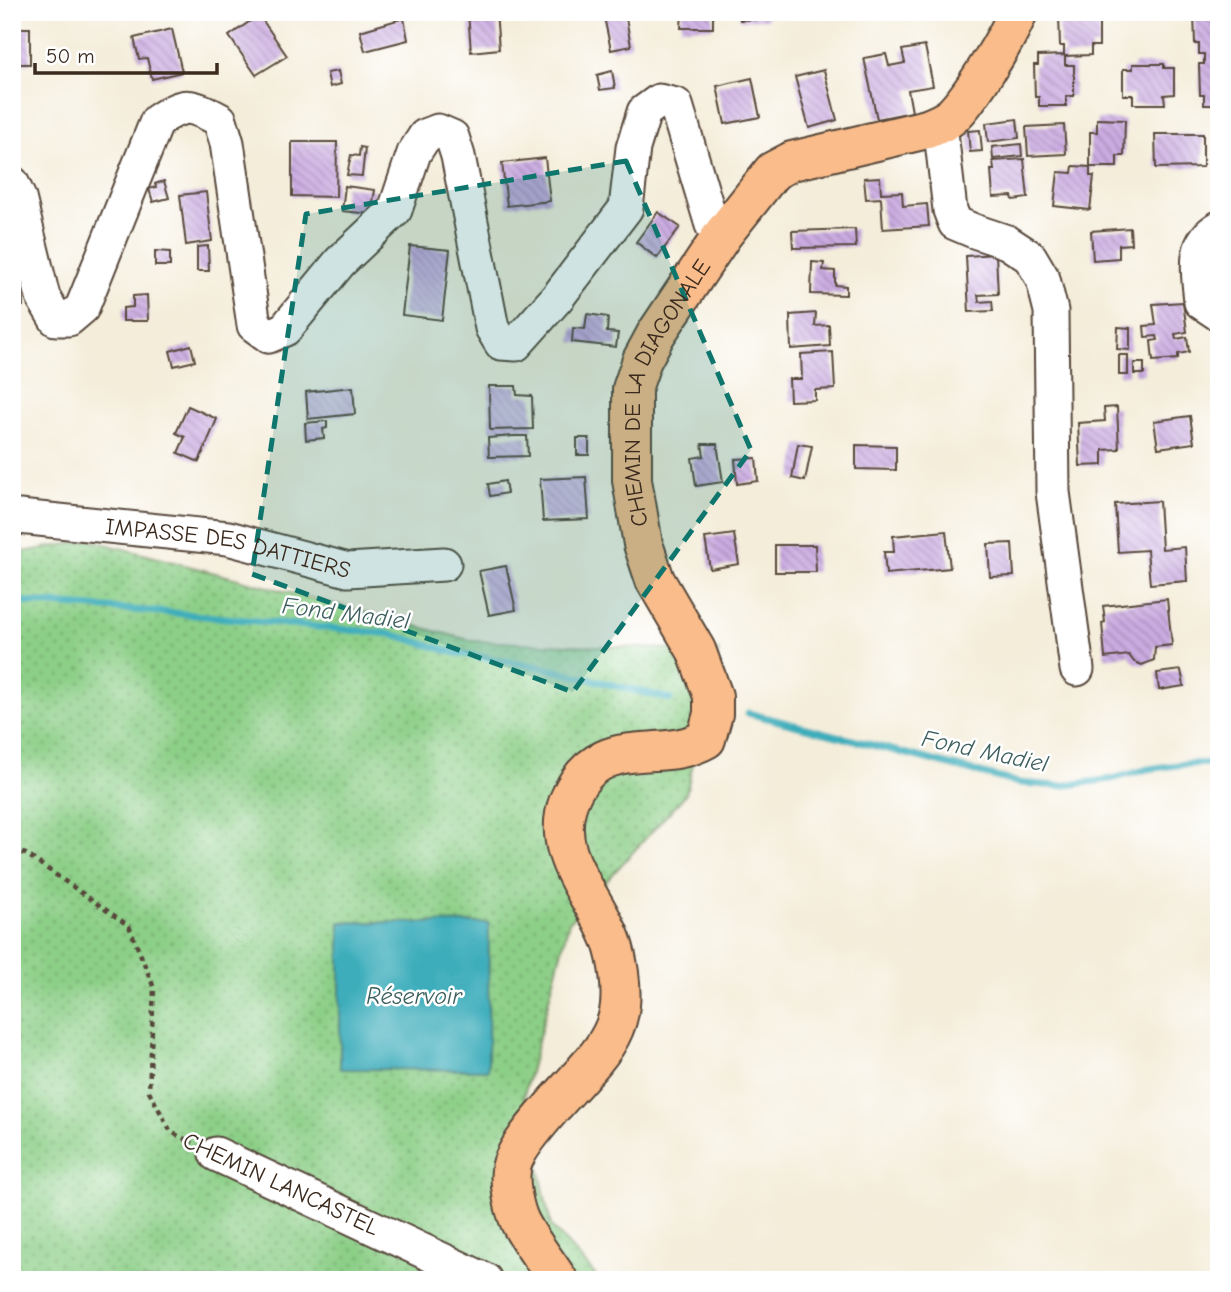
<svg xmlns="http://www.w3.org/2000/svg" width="1231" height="1292" viewBox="0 0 1231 1292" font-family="'Comic Neue',sans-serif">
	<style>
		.green { fill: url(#green-dots); stroke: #647c52; stroke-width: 2 }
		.water { fill: #3eadbb; stroke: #3c6c6c; stroke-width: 2 }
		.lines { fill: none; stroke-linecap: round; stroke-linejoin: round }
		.stream { stroke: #3eadbb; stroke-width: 7 }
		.building { fill: url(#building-back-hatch) }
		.minor-casing { stroke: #57473a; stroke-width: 37 }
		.major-casing { stroke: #57473a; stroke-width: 42 }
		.path { stroke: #57473a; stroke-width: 4.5; stroke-dasharray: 5 5; stroke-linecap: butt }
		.minor { stroke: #fff; stroke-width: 33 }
		.major { stroke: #f9bc8a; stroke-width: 38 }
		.marked { fill: #0f766e; fill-opacity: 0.2; stroke: #0f766e; stroke-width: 5; stroke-dasharray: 14 9; stroke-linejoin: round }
		.labels { text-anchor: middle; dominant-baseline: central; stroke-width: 5; stroke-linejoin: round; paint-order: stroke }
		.street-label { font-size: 23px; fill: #3b2a1e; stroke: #fff }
		.water-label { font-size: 24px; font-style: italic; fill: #3c5e5d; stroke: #fff }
	</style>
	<defs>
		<pattern id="green-dots" width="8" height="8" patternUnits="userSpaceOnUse" patternTransform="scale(1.75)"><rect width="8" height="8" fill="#8ccf87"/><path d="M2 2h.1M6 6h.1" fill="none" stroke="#74a86e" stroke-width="1.8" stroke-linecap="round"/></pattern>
		<pattern id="building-back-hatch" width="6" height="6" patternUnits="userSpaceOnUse" patternTransform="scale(1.75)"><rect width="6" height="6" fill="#cbace2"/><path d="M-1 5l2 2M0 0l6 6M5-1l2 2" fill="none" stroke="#a68cb7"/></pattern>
	</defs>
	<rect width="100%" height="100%" fill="#fff"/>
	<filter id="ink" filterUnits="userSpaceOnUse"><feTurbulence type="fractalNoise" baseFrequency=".0143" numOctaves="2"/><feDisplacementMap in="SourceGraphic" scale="14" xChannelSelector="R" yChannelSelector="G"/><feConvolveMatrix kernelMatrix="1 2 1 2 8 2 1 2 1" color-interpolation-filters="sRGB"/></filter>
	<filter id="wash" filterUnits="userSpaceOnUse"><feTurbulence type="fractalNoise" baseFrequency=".00686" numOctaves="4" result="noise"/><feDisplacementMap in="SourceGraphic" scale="28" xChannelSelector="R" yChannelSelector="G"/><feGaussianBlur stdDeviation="1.57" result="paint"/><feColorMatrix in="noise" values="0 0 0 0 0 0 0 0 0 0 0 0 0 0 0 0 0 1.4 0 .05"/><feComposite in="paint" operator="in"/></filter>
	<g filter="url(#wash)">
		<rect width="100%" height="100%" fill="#f4edda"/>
		<polygon class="green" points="90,540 473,641 719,651 686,794 569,922 524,1095 551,1226 600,1280 12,1280 12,554"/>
		<polygon class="water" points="340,922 489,923 488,1070 340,1069"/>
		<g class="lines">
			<g class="stream">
				<polyline points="12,601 174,613 391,634 456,653 541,667 670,699"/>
				<polyline points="748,713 1019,783 1060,786 1112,779 1148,769 1185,764 1219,763"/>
			</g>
		</g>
		<g id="blocks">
			<g class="building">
				<polygon points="468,12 496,12 499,49 471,52"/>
				<polygon points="603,12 625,12 631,46 611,50"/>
				<polygon points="682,12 713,12 713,28 681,28"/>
				<polygon points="739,12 767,12 767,19 740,20"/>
				<polygon points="1063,12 1099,15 1099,46 1091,46 1091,55 1065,56 1065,65 1074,65 1074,96 1066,96 1066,106 1039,106 1039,97 1035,97 1034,65 1038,65 1038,56 1064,55 1064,46 1060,46 1059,15 1063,15"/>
				<polygon points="1219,12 1219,105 1204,105 1204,95 1200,95 1199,64 1204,64 1204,54 1199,54 1199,44 1195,44 1194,13"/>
				<polygon points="259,15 287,56 256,75 229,36"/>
				<polygon points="404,18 408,40 365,51 360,31"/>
				<rect x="12" y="28" width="18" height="36"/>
				<polygon points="172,29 182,72 152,79 147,58 139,59 134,38"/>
				<polygon points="925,46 933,86 908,90 912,112 877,119 864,58 886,54 889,66 905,63 902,50"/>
				<polygon points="1133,64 1164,64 1164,68 1174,68 1174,94 1164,95 1165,104 1133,104 1133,95 1123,95 1123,69 1133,69"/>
				<polygon points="824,70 837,120 809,128 795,77"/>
				<polygon points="338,71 341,84 330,87 327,73"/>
				<polygon points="612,71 615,88 600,90 597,75"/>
				<polygon points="752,78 760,117 725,124 717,86"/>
				<polygon points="1017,119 1019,138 988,142 986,123"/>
				<polygon points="1097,119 1125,120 1124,156 1117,156 1117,167 1090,167 1090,132 1097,132"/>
				<polygon points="1064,125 1066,154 1028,156 1026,127"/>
				<polygon points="980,130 982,151 970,152 968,131"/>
				<polygon points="1155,134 1203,134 1203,167 1156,168"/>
				<polygon points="292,142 337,142 336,197 292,196"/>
				<polygon points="1021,144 1022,156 993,159 992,147"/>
				<polygon points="360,147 365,148 362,176 347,175 351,155 359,156"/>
				<polygon points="545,158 550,201 507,206 502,163"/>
				<polygon points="1024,159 1028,198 1013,200 1012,196 993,197 991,170 994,170 993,161"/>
				<polygon points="1073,166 1090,167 1090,176 1094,176 1090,210 1054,206 1058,172 1072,173"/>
				<polygon points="880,177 881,193 902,192 903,206 927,204 929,226 883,229 881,198 866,199 864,178"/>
				<polygon points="164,181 169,198 153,202 149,189 156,187 155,184"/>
				<polygon points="345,186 375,190 371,214 342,211"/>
				<polygon points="206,192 212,241 186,245 180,195"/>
				<polygon points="658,212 680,227 657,258 636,242"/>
				<polygon points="1130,228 1131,244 1119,245 1119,258 1093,260 1091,231"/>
				<polygon points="855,229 856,247 793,248 792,231"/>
				<polygon points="208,246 209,271 197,271 197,247"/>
				<polygon points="410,246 450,250 442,320 402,315"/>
				<polygon points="155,251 170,252 170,266 155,266"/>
				<polygon points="996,254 998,294 978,295 979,302 992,301 993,311 969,312 966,256"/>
				<polygon points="812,262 824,263 823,270 835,271 835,285 846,286 846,295 811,294"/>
				<polygon points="12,285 22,285 23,306 12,306"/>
				<polygon points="147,295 148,321 123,321 123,308 133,307 133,296"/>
				<polygon points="1183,302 1187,332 1175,334 1176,339 1187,337 1189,352 1178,354 1178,359 1153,361 1151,341 1158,340 1157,336 1145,337 1144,326 1156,325 1153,304"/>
				<polygon points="816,313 815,326 829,325 830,346 791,349 790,315"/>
				<polygon points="587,314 608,317 607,332 618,333 616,347 572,342 573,328 585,329"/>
				<polygon points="1118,327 1130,328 1130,350 1117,349"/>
				<polygon points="191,345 195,361 174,366 170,351"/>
				<polygon points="833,352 835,389 815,390 815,400 790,401 789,379 802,379 801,354"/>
				<rect x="1119" y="355" width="9" height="20"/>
				<rect x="1134" y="363" width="10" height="11"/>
				<polygon points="489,386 516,386 517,395 532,396 533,429 490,430"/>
				<polygon points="353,387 355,414 308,419 306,392"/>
				<polygon points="188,406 217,419 199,462 178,453 185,437 176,433"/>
				<polygon points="1117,407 1119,449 1103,450 1103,465 1080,466 1078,423 1105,421 1104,408"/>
				<polygon points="1190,416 1194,443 1158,448 1154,421"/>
				<polygon points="327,421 327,428 323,429 324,438 306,440 305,423"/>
				<polygon points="514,436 527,436 528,456 489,457 488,438"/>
				<rect x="577" y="438" width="12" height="17"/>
				<polygon points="702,444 717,444 723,482 696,486 692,458 704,456"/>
				<polygon points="798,444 812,446 805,481 792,478"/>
				<polygon points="856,445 896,446 896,470 856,469"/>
				<polygon points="756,458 758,481 737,484 735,459"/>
				<polygon points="586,477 589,519 543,521 540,479"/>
				<polygon points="505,481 507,493 490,496 488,484"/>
				<polygon points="1159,501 1162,549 1185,547 1187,581 1150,584 1147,550 1118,552 1115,504"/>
				<polygon points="946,531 950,568 886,574 884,552 894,552 893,536"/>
				<polygon points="734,534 739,564 710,569 705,538"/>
				<polygon points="1012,543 1014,576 990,577 988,544"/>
				<polygon points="775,545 815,545 816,572 775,572"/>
				<polygon points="506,566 516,610 489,615 479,571"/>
				<polygon points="1167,599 1172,645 1155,647 1154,660 1142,665 1134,662 1129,655 1105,658 1102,623 1105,622 1103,606"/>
				<polygon points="1181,670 1184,686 1159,690 1157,673"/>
			</g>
		</g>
	</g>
	<g filter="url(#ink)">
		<use href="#blocks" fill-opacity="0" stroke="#57473a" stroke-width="2"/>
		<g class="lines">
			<g class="minor-casing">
				<g id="minor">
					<polyline points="940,124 950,210 955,223 974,231 1007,242 1030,257 1043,279 1051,311 1053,492 1077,669"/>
					<path d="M12,183L19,198L43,297L56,319H69L82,308L157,121C185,102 190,104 220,120L227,143L254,325L269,336L285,329L340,262L395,210L414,153L425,136L438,131L452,137L458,156L492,328L501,343L516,344L557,298L626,208L633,148L644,112L659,101L676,105L712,225L723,234"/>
					<path d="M1219,228C1190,244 1199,274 1201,302L1219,314"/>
					<path id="s1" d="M12,519L19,517L228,538L348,570L444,564"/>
					<polyline points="216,1154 485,1280"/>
				</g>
			</g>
			<g class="major-casing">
				<g id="major">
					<path id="s2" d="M558,1280C546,1261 530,1242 520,1222C514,1209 509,1185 511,1170C513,1144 568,1091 586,1069C602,1052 618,1029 620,1005C622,986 618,960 612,942C595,895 548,854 569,800C598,729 659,766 706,739L713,714V696L696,650L655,580L643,544L632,480V389L642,360L656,334L723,234L773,171L792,161L927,129C935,126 945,122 952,116C971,98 1008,37 1018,12"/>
				</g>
			</g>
			<polyline class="path" points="12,850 26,854 129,926 154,988 149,1091 171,1132 193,1143"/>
			<use href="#minor" class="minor"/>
			<use href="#major" class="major"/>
		</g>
	</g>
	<path class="marked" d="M626,161L751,450L573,692L252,574L306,214Z"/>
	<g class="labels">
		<g class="street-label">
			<text stroke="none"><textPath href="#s2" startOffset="1073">CHEMIN DE LA DIAGONALE</textPath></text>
			<text stroke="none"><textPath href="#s1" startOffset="219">IMPASSE DES DATTIERS</textPath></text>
			<text transform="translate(281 1184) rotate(25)">CHEMIN LANCASTEL</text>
		</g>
		<g class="water-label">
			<text transform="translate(346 613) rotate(7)">Fond Madiel</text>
			<text transform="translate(985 751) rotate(12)">Fond Madiel</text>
			<text x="414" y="996">Réservoir</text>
		</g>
	</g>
	<rect width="1231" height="1292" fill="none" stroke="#fff" stroke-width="42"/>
	<path d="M35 63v10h182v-10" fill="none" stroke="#3b2a1e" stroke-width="3.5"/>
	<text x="46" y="63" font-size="21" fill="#3b2a1e" stroke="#ffffff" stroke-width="5" paint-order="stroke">50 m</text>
</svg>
